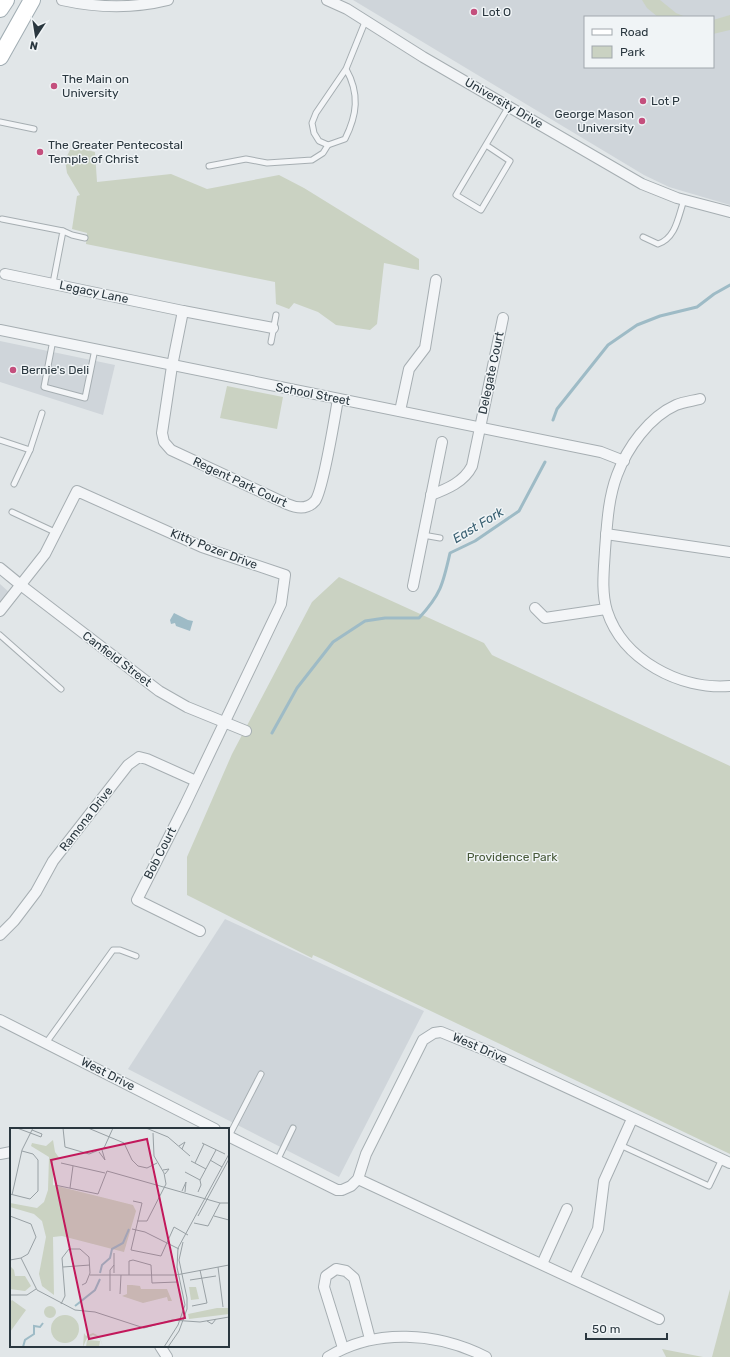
<svg xmlns="http://www.w3.org/2000/svg" width="730" height="1357" viewBox="0 0 730 1357" font-family="Rubik,sans-serif">
	<style>
		.built { fill: #cfd5da; fill-rule: evenodd }
		.green { fill: #cad2c2 }
		.water { fill: #9ebbc6 }
		.lines { fill: none; stroke-linecap: round; stroke-linejoin: round }
		.stream { stroke: #9ebbc6; stroke-width: 3 }
		.service-casing { stroke: #a6aeb2; stroke-width: 7 }
		.minor-casing { stroke: #a6aeb2; stroke-width: 12 }
		.primary-casing { stroke: #a1adb3; stroke-width: 18 }
		.service { stroke: #f3f5f7; stroke-width: 5 }
		.minor { stroke: #f3f5f7; stroke-width: 10 }
		.primary { stroke: #fff; stroke-width: 16 }
		.poi-dot { fill: #c44f7d; stroke: #f0f4f6; stroke-width: 1.5 }
		.labels { text-anchor: middle; dominant-baseline: central; stroke-width: 3; stroke-linejoin: round; paint-order: stroke }
		.poi-label { font-size: 12px; fill: #2a373f; stroke: #f0f4f6; text-anchor: start }
		.street-label { font-size: 12px; fill: #2a373f; stroke: #f0f4f6 }
		.park-label { font-size: 12px; fill: #475939; stroke: #f0f4f6 }
		.water-label { font-size: 13px; font-style: italic; fill: #375e70; stroke: #f0f4f6 }
		.inset-river { fill: none; stroke: #9ebbc6; stroke-width: 2 }
		.inset-road { fill: none; stroke: #98a0a4; stroke-width: 1 }
		.view { fill: #c2185b; fill-opacity: 0.15; stroke: #c2185b; stroke-width: 2 }
		.inset-edge { fill: none; stroke: #2a373f; stroke-width: 2 }
	</style>
	<rect width="100%" height="100%" fill="#e1e6e8"/>
	<g class="built">
		<path d="M353,0H730V205L669,187L644,175ZM585,17H713V67H585Z"/>
		<polygon points="0,341 115,365 103,415 0,382"/>
		<polygon points="0,584 10,593 0,605"/>
		<polygon points="225,919 424,1011 339,1177 128,1069"/>
	</g>
	<g class="green">
		<polygon points="642,0 660,0 676,13 686,17 658,17 647,8"/>
		<polygon points="730,15 730,30 713,34 713,20"/>
		<polygon points="83,149 95,152 97,182 171,174 207,189 279,175 304,188 419,259 419,270 384,263 377,324 370,330 336,325 318,312 294,303 289,309 276,304 275,282 86,244 87,233 72,229 77,196 80,195 67,173 65,160 70,150"/>
		<polygon points="227,386 283,397 277,429 220,418"/>
		<polygon points="339,577 484,643 492,655 730,766 730,1154 322,959 313,955 312,958 187,895 187,857 232,754 312,602"/>
		<polygon points="730,1289 730,1357 712,1357"/>
		<polygon points="662,1349 703,1357 666,1357"/>
	</g>
	<polygon class="water" points="174,613 188,620 193,621 190,631 176,626 175,623 171,624 170,620"/>
	<g class="lines">
		<g class="stream">
			<polyline points="553,420 557,409 608,345 637,325 660,316 697,307 714,294 730,285"/>
			<path d="M272,733L297,688L333,642L365,621L385,618H419C441,594 443,584 450,553L475,541L519,511L545,462"/>
		</g>
		<g class="service-casing">
			<g id="service">
				<path d="M346,69C360,94 357,115 345,139L328,145L319,141L314,133L312,123L316,113L346,69L365,22"/>
				<polyline points="0,122 34,129"/>
				<polyline points="486,145 510,161 481,210 456,195 509,106"/>
				<polyline points="209,166 246,159 267,163 312,160 323,153 328,145"/>
				<polyline points="2,219 63,231 53,283"/>
				<polyline points="63,231 72,235 85,238"/>
				<path d="M643,237L658,244C676,238 678,217 684,200"/>
				<polyline points="53,340 44,387 85,398 95,349"/>
				<polyline points="271,342 276,315"/>
				<polyline points="0,440 30,450 14,484"/>
				<polyline points="30,450 42,413"/>
				<polyline points="12,512 57,533"/>
				<polyline points="423,535 440,538"/>
				<polyline points="0,635 61,689"/>
				<polyline points="46,1043 113,950 120,950 136,956"/>
				<polyline points="229,1136 261,1074"/>
				<polyline points="620,1145 709,1186 722,1159"/>
				<polyline points="277,1161 293,1128"/>
			</g>
		</g>
		<g class="minor-casing">
			<g id="minor">
				<path d="M62,0C98,8 132,9 168,0"/>
				<polyline points="327,0 347,9 423,57 642,184 677,198 730,212"/>
				<path d="M5,274L183,311L172,366L162,433L164,442L171,450L287,504C296,508 307,510 315,501C323,491 335,416 338,399"/>
				<polyline points="183,311 273,328"/>
				<polyline points="0,330 601,452 624,461"/>
				<path d="M700,399C692,401 683,402 676,405C649,417 627,448 617,475C608,499 607,525 605,550C604,569 601,592 607,611C623,660 680,690 730,686"/>
				<polyline points="400,411 409,369 425,348 436,280"/>
				<path d="M431,495C447,489 464,482 472,466L503,318"/>
				<polyline points="606,534 730,552"/>
				<polyline points="0,568 22,586 159,691 187,707 246,731"/>
				<polyline points="413,586 442,442"/>
				<polyline points="535,608 545,618 606,609"/>
				<polyline points="0,611 45,554 77,491 202,547 285,575 281,604 185,805 137,900 200,931"/>
				<polyline points="0,935 14,921 36,892 53,861 128,765 139,757 147,759 196,781"/>
				<polyline points="0,1020 215,1129"/>
				<polyline points="228,1136 337,1190 342,1190 351,1186 358,1179 366,1154 423,1040 434,1033 441,1032 490,1052 730,1163"/>
				<polyline points="0,1154 11,1152"/>
				<polyline points="358,1179 659,1319"/>
				<polyline points="542,1264 567,1209"/>
				<polyline points="574,1279 598,1229 604,1181 632,1119"/>
				<polyline points="160,1346 167,1357"/>
				<polyline points="343,1348 324,1287 326,1276 336,1269 346,1271 354,1278 370,1339"/>
				<path d="M328,1357C375,1328 437,1332 486,1357"/>
			</g>
		</g>
		<g class="primary-casing">
			<g id="primary">
				<polyline points="0,9 6,0"/>
				<polyline points="0,57 32,0"/>
			</g>
		</g>
		<use href="#service" class="service"/>
		<use href="#minor" class="minor"/>
		<use href="#primary" class="primary"/>
	</g>
	<g class="poi-dot">
		<circle cx="474" cy="12" r="4"/>
		<circle cx="54" cy="86" r="4"/>
		<circle cx="643" cy="101" r="4"/>
		<circle cx="642" cy="121" r="4"/>
		<circle cx="40" cy="152" r="4"/>
		<circle cx="13" cy="370" r="4"/>
	</g>
	<g class="labels">
		<g class="poi-label">
			<text x="482" y="12">Lot O</text>
			<text x="62" y="79">The Main on<tspan x="62" dy="14">University</tspan></text>
			<text x="651" y="101">Lot P</text>
			<text x="634" y="114" text-anchor="end">George Mason<tspan x="634" dy="14">University</tspan></text>
			<text x="48" y="145">The Greater Pentecostal<tspan x="48" dy="14">Temple of Christ</tspan></text>
			<text x="21" y="370">Bernie's Deli</text>
		</g>
		<g class="street-label">
			<text transform="translate(504 103) rotate(30)">University Drive</text>
			<text transform="translate(94 292) rotate(12)">Legacy Lane</text>
			<text transform="translate(491 373) rotate(-78)">Delegate Court</text>
			<text transform="translate(313 394) rotate(11)">School Street</text>
			<text transform="translate(240 482) rotate(25)">Regent Park Court</text>
			<text transform="translate(214 549) rotate(21)">Kitty Pozer Drive</text>
			<text transform="translate(117 659) rotate(37)">Canfield Street</text>
			<text transform="translate(86 819) rotate(-52)">Ramona Drive</text>
			<text transform="translate(160 853) rotate(-63)">Bob Court</text>
			<text transform="translate(480 1048) rotate(24)">West Drive</text>
			<text transform="translate(108 1074) rotate(27)">West Drive</text>
		</g>
		<g class="park-label">
			<text x="512" y="857">Providence Park</text>
		</g>
		<g class="water-label">
			<text transform="translate(478 525) rotate(-31)">East Fork</text>
		</g>
	</g>
	<g transform="translate(10 1128)">
		<rect width="219" height="219" fill="#e1e6e8"/>
		<path d="M43,12L45,24L50,31H43V57L123,77L126,83L114,124L52,108L43,109L44,167L32,158L29,146L36,109L32,93L24,86L0,79V75L27,80L34,74L38,62L39,29L21,18L22,15L36,18ZM0,138L4,142L5,148H15L21,158L15,163L0,161ZM122,157L130,158L131,161H157L162,173H158L157,169L133,175L112,168L117,166V157ZM179,159H186L189,171L181,172ZM2,172L16,182L0,204V174ZM34 184a6 6 0 1 1 12 0a6 6 0 1 1-12 0ZM207,180H219V186L179,191L178,186ZM41 201a14 14 0 1 1 28 0a14 14 0 1 1-28 0ZM74,205L76,208L83,205L89,208L93,219L90,210L83,207L77,210L73,219ZM77,212L90,213L89,219H76Z" fill="#cad2c2"/>
		<path class="inset-river" d="M90,145L92,137L100,130L102,121L113,115L119,101M65,178L85,162L90,151M13,219L15,212L24,206V198L30,199L33,195"/>
		<path class="inset-road" d="M7,0L31,9M53,0L55,19L79,26L94,20L103,0M78,0L114,15L122,32L128,38L137,40L147,35M136,0L158,9L180,28M22,2L32,6L31,9M192,15L215,26M169,18L175,14L172,21M89,24L95,32L92,22M200,32L212,39M181,33L196,41M51,35L95,45M185,35L194,16M153,42L159,41L155,46M175,44L190,52M45,57L88,66L97,43L210,75M60,60L63,38M172,63L176,54L175,64M188,64L191,57L190,52L206,22M0,66L20,71L28,63V32L23,26L12,23M2,67L12,22L23,0M123,73L132,75L121,122L151,128L164,99L178,107M0,88L21,96L26,109L18,126L11,130L0,132M188,88L219,31M204,88L219,92M127,93H137L156,56L154,45L144,28L143,5M184,95L198,98L210,75H219M122,101L135,104L169,121M104,125V145M11,130L27,162L65,182L85,184L134,200L162,192L190,194L219,189M53,139L80,137M208,139L213,179M80,147H166L219,137M119,147V133L123,132L141,137L142,155L167,154M180,152L206,148M100,163V142L104,137M110,166L111,147M0,167H17L26,161M51,176L55,168L52,130L59,121H70L79,129L80,145L76,155L72,157M182,178L197,175L190,142M197,193L202,196L206,191M154,219L168,197L175,177L167,139L168,120L219,26M158,219L169,203L177,181V170L169,132L173,114"/>
		<path class="view" d="M137,11L175,190L79,211L41,32Z"/>
		<rect width="219" height="219" class="inset-edge"/>
	</g>
	<rect x="584" y="16" width="130" height="52" fill="#f0f4f6" stroke="#a1a8ad"/>
	<rect x="592" y="29" width="20" height="6" fill="#ffffff" stroke="#a1a8ad"/>
	<text x="620" y="36" font-size="12" fill="#2a373f">Road</text>
	<rect x="592" y="46" width="20" height="12" fill="#cad2c2" stroke="#a1a8ad"/>
	<text x="620" y="56" font-size="12" fill="#2a373f">Park</text>
	<g transform="translate(36 36) rotate(192)" stroke="#f0f4f6" stroke-width="3" paint-order="stroke">
	<path d="M0-3L7 15L0 10L-7 15Z" fill="#2a373f"/>
	<text y="-6" font-size="11" font-weight="bold" text-anchor="middle" fill="#2a373f">N</text>
	</g>
	<path d="M586 1333v6h81v-6" fill="none" stroke="#2a373f" stroke-width="2"/>
	<text x="592" y="1333" font-size="12" fill="#2a373f" stroke="#f0f4f6" stroke-width="3" paint-order="stroke">50 m</text>
</svg>
